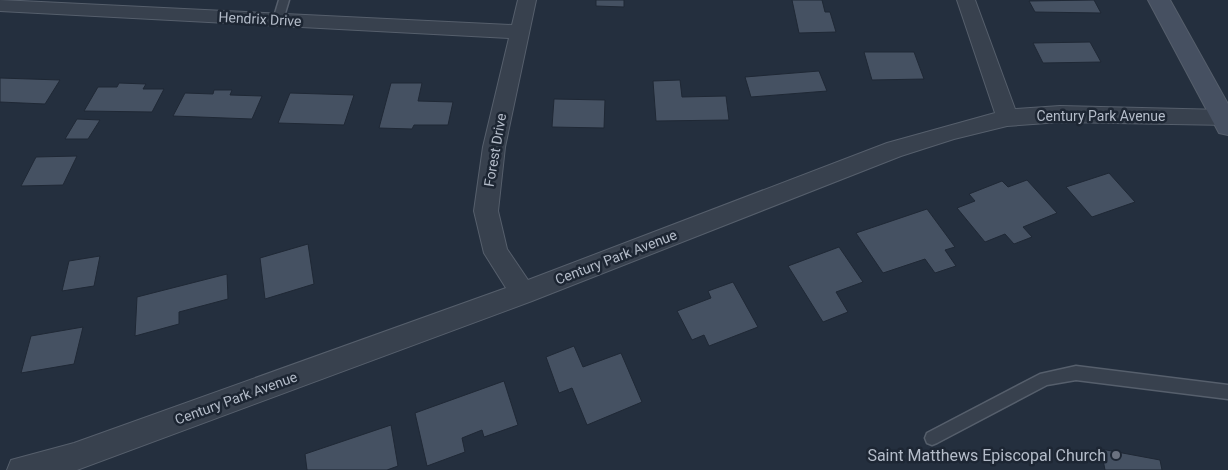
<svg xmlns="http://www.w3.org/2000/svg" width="1228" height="470" viewBox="0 0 1228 470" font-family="Roboto,sans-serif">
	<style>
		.building { fill: #455162; stroke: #1f2835 }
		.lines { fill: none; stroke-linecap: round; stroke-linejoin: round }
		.service-casing { stroke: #565f6c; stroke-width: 3 }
		.minor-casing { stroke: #565f6c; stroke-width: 2 }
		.secondary-casing { stroke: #565f6c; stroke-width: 2 }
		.service { fill: #38414e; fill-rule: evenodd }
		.minor { fill: #38414e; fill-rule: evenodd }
		.secondary { fill: #465061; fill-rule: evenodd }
		.worship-dot { fill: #6b7280; stroke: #1d2633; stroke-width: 2 }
		.labels { text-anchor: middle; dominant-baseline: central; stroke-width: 5; stroke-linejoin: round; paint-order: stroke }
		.street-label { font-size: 14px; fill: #b4bcc9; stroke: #1d2633 }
		.near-poi-label { font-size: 16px; fill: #b4bcc9; stroke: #1d2633; text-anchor: end }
	</style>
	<rect width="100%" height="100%" fill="#242f3e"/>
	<g class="building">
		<polygon points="596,0 624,0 624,7 596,6"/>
		<polygon points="792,0 822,0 825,12 830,12 836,32 799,33"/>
		<polygon points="1094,0 1101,13 1035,12 1029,1"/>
		<polygon points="1090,42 1101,62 1043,63 1033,43"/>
		<polygon points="864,52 914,52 924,79 872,80"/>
		<polygon points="819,71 827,91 751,97 745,77"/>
		<polygon points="0,78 60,80 45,104 0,102"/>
		<polygon points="680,80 682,97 726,96 729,120 656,121 653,81"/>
		<polygon points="119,83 146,84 143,89 164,89 152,112 84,111 98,87 117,87"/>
		<polygon points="391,83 422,83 418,101 453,102 448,125 414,125 412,129 379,128"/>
		<polygon points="214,90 232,90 230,95 262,96 252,119 173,116 185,93 213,94"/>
		<polygon points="290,93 354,95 344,125 278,123"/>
		<polygon points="554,99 605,100 604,128 552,127"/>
		<polygon points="77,119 100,120 88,139 65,139"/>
		<polygon points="77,156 63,185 21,186 36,157"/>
		<polygon points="1109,173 1135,202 1092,217 1066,187"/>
		<polygon points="1027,180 1057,213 1023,227 1032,237 1014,244 1005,234 985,242 957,208 975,201 969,194 1002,181 1008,187"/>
		<polygon points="927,209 955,247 945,250 956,266 935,273 925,259 883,273 856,233"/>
		<polygon points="308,244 314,284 265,299 260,258"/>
		<polygon points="839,247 863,282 836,292 848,312 823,322 788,266"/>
		<polygon points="100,256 94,286 62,291 69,261"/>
		<polygon points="227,274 228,299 179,312 179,324 135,336 137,297"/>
		<polygon points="733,282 758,327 709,346 704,335 692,340 677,311 711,298 708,291"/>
		<polygon points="83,327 74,364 21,373 31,336"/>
		<polygon points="574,346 583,367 621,353 642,402 587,425 572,388 559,393 546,357"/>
		<polygon points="504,381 518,425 484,437 482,430 462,438 465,452 427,466 415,413"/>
		<polygon points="391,425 398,466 387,470 307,470 305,454"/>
		<polygon points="1101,449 1160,460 1162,470 1105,470"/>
	</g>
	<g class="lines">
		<g class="service-casing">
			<g id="service">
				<polygon points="279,0 289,0 283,20 278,23 273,20"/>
				<polygon points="1076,366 1228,385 1228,399 1076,380 1047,385 937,443 932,445 927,443 925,438 927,433 1040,374"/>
			</g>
		</g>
		<g class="minor-casing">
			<polygon id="minor" points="0,0 512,25 518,0 536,0 505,147 498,211 507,249 528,280 887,143 995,113 957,0 975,0 1015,109 1060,106 1224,110 1228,111 1228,125 1060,122 1007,126 954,139 901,156 532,301 77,470 7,470 11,460 74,443 506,288 484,253 474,211 483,147 509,38 0,11"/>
		</g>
		<g class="secondary-casing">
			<polygon id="secondary" points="1148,0 1170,0 1228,104 1228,135 1219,133"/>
		</g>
		<use href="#service" class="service"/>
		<use href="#minor" class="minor"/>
		<use href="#secondary" class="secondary"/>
	</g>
	<circle class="worship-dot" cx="1116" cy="455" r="5"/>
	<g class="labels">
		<g class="street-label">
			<text transform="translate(260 19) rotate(3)">Hendrix Drive</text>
			<text x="1101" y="116">Century Park Avenue</text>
			<text transform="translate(495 150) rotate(-80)">Forest Drive</text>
			<text transform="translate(616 257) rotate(-21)">Century Park Avenue</text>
			<text transform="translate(236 398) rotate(-20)">Century Park Avenue</text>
		</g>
		<g class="near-poi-label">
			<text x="1106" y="455">Saint Matthews Episcopal Church</text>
		</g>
	</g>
</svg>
